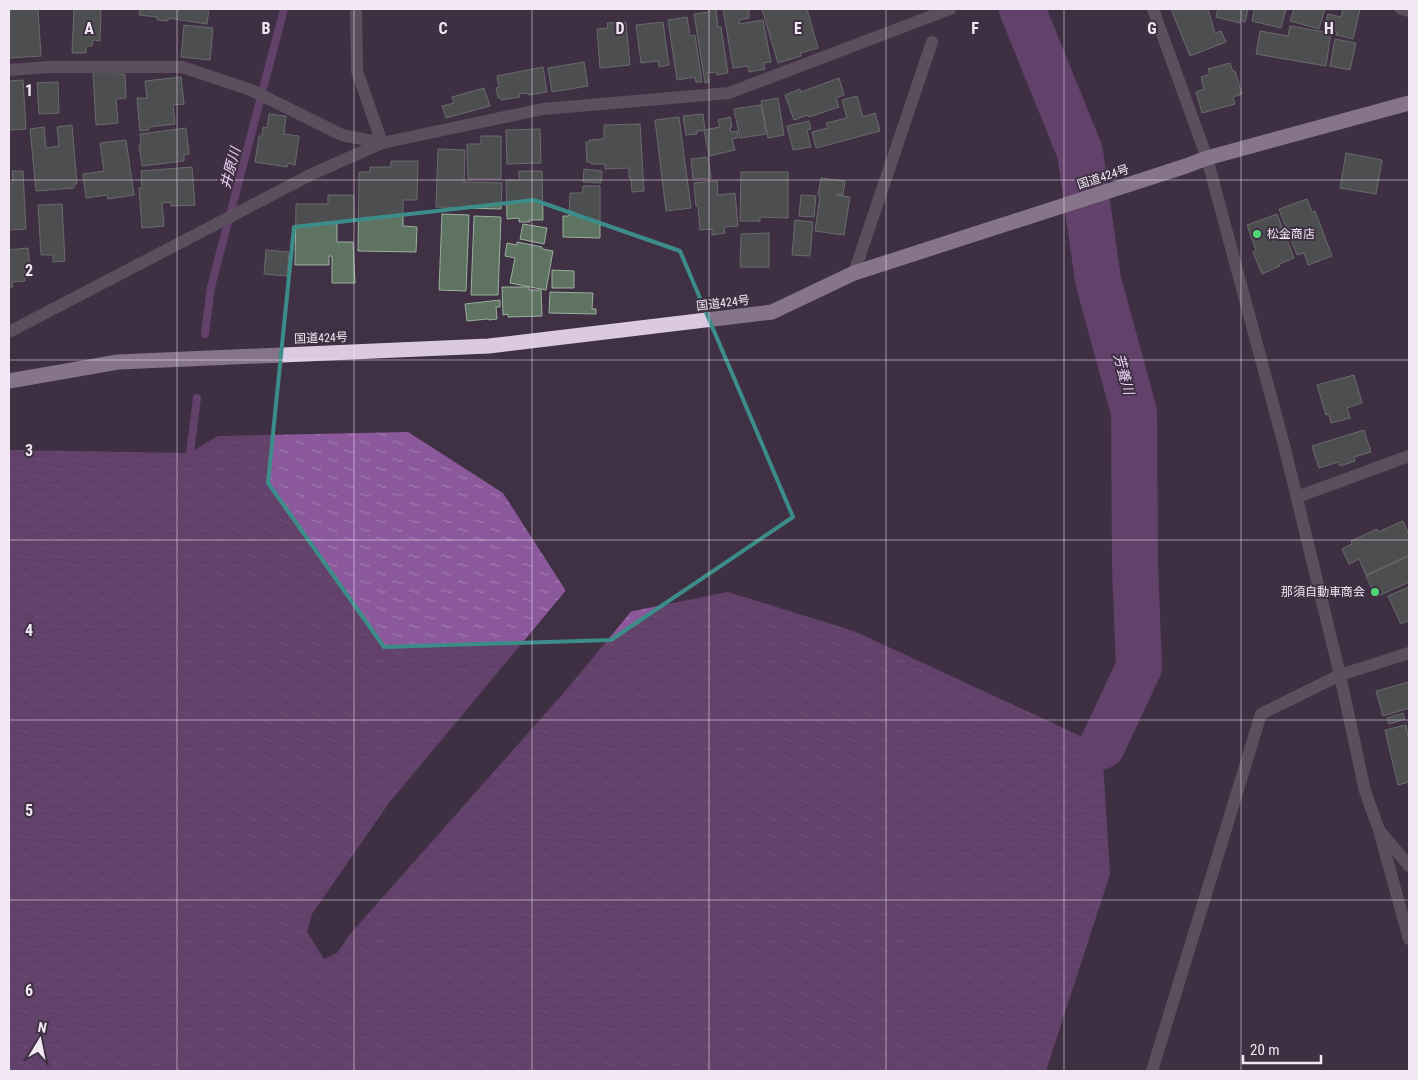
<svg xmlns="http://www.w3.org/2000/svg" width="1418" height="1080" viewBox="0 0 1418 1080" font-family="'Roboto Condensed','Noto Sans JP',sans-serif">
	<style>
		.water { fill: url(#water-ripples) }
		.pier { fill: #3f3043 }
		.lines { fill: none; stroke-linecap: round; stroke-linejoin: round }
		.stream { stroke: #8c589c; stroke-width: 8 }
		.river { stroke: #8c589c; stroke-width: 46 }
		.building { fill: #5e7361; stroke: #9ab19d }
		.minor { stroke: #7c757e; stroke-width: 12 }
		.highway { stroke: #dbc9e1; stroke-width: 15 }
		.marked { fill: none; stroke: #3c8d89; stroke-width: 4; stroke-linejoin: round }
		.grid { fill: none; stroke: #f1e8f4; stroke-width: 1; stroke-opacity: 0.55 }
		.poi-dot { fill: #51d674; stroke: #3f3043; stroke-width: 2 }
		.labels { text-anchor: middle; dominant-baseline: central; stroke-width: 4; stroke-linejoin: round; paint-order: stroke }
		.street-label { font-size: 12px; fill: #f1e8f4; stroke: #3f3043 }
		.poi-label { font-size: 12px; fill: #f1e8f4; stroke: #3f3043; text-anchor: start }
		.water-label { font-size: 14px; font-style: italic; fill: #efd3f8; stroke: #3f3043 }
		.grid-label { font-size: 16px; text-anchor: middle; font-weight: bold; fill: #f1e8f4; stroke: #3f3043; stroke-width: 4; stroke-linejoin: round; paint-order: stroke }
	</style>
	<defs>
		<pattern id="water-ripples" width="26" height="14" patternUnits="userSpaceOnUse" patternTransform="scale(1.25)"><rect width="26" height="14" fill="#8c589c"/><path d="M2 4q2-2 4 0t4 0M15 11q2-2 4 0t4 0" fill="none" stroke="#a278af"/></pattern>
	</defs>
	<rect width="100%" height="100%" fill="#3f3043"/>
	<polygon class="water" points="408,432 503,493 566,591 608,616 728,592 854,631 1102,746 1110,874 1046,1071 9,1071 9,450 189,453 218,436"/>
	<polygon class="pier" points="567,589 609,613 634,608 567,689 351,933 337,953 324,959 307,932 312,914 389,803"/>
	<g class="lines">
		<g class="stream">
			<polyline points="205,334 211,287 284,9"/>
			<polyline points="190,453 197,398"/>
		</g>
		<polyline class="river" points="1022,9 1080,152 1098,280 1134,412 1135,565 1139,667 1102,746"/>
	</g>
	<g class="building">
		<polygon points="9,9 38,9 41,56 9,58"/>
		<polygon points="74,9 101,9 100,41 93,40 92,46 86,46 86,53 72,53"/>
		<polygon points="140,9 209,9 207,24 168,18 168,21 157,20 157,17 139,15"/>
		<polygon points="709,9 716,9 718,27 721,27 728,73 717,75 716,72 707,73 709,82 705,83 694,14 709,12"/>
		<polygon points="723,9 749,9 749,18 739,20 740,24 763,20 771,62 764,63 765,69 749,72 748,66 733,68"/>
		<polygon points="762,9 807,9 818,48 800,53 801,56 778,63"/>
		<polygon points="1171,9 1208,9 1215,33 1221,31 1226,42 1190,56"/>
		<polygon points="1218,9 1248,9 1245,22 1240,20 1240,23 1216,17"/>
		<polygon points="1254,9 1286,9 1281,28 1252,21"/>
		<polygon points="1294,9 1325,9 1319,29 1290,21"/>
		<polygon points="1343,9 1360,9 1353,39 1336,35 1337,32 1324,29 1328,14 1341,17"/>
		<polygon points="687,17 690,36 695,35 702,82 696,82 695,77 677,80 668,20"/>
		<polygon points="626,22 630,65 600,68 597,29 608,28 607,23"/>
		<polygon points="663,22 669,65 659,67 658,61 641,63 636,25"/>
		<polygon points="184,25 213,28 210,60 181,57"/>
		<polygon points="1290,26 1331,33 1326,66 1256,54 1260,31 1288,36"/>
		<polygon points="1335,39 1356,43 1350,70 1330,66"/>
		<polygon points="584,62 588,86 552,92 548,68"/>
		<polygon points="1230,63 1233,72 1235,71 1242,94 1233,97 1235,104 1202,113 1196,92 1204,89 1201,77 1210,74 1208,69"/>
		<polygon points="543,67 547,92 529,95 528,93 519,94 520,97 501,100 500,97 498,98 496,88 499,87 497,76"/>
		<polygon points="119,71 119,74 125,74 126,98 116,99 118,123 96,125 93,72"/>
		<polygon points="181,77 184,104 173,105 175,124 149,127 149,130 140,131 137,98 147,98 145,81"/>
		<polygon points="839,78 844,95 836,98 839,107 809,117 808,115 794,120 785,95 800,89 801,92"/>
		<polygon points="23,80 26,129 9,130 9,81"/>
		<polygon points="58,82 59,113 39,114 37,83"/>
		<polygon points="484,88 490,106 446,118 442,106 454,103 452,97"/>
		<polygon points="857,96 863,117 875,113 880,131 816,148 812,132 828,128 826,123 847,118 842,100"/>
		<polygon points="778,98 784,135 768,138 761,101"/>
		<polygon points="761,105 766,134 740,138 734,109"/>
		<polygon points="269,114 286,116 284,134 299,136 295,165 288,163 287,167 255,162 259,136 262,136 263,127 267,128"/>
		<polygon points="703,114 705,130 697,131 697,134 686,135 683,116"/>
		<polygon points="679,117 691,208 666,211 655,120"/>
		<polygon points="730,117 732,127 730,127 731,132 737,131 738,138 732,139 735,150 709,156 704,130 720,127 718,120"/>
		<polygon points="809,121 811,129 807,130 811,147 793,150 787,126"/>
		<polygon points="640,124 644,191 632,192 631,178 629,178 629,168 605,169 605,164 591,164 591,162 587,162 586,142 590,142 589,140 604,139 604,125"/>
		<polygon points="72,125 77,184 74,184 74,188 36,191 30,129 44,127 46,148 59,146 57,127"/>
		<polygon points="186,128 189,154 184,155 184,161 142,166 139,145 141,144 140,134"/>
		<polygon points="540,129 541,163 507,164 506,130"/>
		<polygon points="481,136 501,136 501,179 468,179 467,144 481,144"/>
		<polygon points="126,140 134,195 108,199 107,195 86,198 83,174 104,171 100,143"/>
		<polygon points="438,149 465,150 464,182 502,183 501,209 436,207"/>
		<polygon points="1346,153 1382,160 1376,194 1340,188"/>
		<polygon points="708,157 711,178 693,179 691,159"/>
		<polygon points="391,161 418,161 417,200 403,200 403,226 417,227 416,252 358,251 359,172 370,172 370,167 391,167"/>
		<polygon points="192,167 195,205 171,206 171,202 162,203 164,226 142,228 139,188 142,188 141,171"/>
		<polygon points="584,169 602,171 601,183 583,182"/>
		<polygon points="12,171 23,171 26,229 9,230 9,183 13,183"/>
		<polygon points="519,171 542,171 543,220 529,220 530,222 519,222 519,218 507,219 506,180 519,180"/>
		<polygon points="741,172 788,172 788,218 760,217 760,221 740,221"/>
		<polygon points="821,178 845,181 843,195 836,194 836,195 850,197 844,235 815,231 820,196 818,195"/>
		<polygon points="717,181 718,195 735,193 738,226 724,227 725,233 712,235 712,229 700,230 698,206 696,206 694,183"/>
		<polygon points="583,186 600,186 600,238 563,237 563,216 569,216 570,193 582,193"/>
		<polygon points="328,195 354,195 354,221 337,221 337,242 353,242 355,283 332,283 332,256 329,256 329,265 295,265 296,204 328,204"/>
		<polygon points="801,195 816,196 814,217 799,216"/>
		<polygon points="1307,199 1312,212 1315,211 1332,256 1308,265 1304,253 1297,255 1279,209"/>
		<polygon points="62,204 65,261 53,262 53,255 41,255 38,205"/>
		<polygon points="442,214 469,215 466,291 439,290"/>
		<polygon points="1277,214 1294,258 1279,264 1280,266 1262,274 1253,252 1256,250 1247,225"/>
		<polygon points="474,216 501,217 498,295 471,295"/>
		<polygon points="795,220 813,222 810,256 792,255"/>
		<polygon points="523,224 547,228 544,244 520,239"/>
		<polygon points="769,233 769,267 740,267 741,234"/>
		<polygon points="517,242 542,247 542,249 553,251 546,290 510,283 515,258 505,256 507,243 517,245"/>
		<polygon points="28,248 30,267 24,267 25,281 12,282 13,287 9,287 9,250"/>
		<polygon points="266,250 289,252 287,276 264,274"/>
		<polygon points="552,270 574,271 574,288 552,288"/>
		<polygon points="502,287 529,287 529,290 541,290 542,316 508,317 508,314 503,315"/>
		<polygon points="550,292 593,293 592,309 596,309 596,314 549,313"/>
		<polygon points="500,300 500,307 496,307 497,319 489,320 488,319 467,321 465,304"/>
		<polygon points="1354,375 1362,403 1347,408 1350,418 1331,423 1329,414 1326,415 1317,385"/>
		<polygon points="1364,430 1371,452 1354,457 1355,461 1340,466 1338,462 1319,468 1312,446"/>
		<polygon points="1403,521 1409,535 1409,555 1366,575 1359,559 1349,564 1342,549 1352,544 1351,541 1377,529 1378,532"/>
		<polygon points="1409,556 1409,582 1376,597 1366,576"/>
		<polygon points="1409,587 1409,623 1408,621 1401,624 1388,596"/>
		<polygon points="1409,682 1409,708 1383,716 1376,691"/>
		<polygon points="1403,713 1405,719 1389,724 1387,718"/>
		<polygon points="1406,725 1409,741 1409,782 1398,785 1385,730"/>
	</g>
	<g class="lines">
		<g class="minor">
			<polyline points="356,9 357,71 382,143"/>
			<polyline points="1153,9 1207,158 1284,445 1340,675 1365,791 1379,830 1409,866"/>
			<polyline points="1401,9 1409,11"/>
			<polyline points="9,70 49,67 182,67 251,90 342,135 382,143"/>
			<polyline points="854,273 932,42"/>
			<polyline points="9,332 312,174 382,143 543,109 729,93 950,9"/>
			<polyline points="1297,497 1409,456"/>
			<polyline points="1380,834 1409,939"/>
			<polyline points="1152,1071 1261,714 1340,675 1409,653"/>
		</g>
		<polyline class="highway" points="9,381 118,362 489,346 772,312 854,273 1186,166 1207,158 1409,103"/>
	</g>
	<path d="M0 0H1418V1080H0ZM534,200L680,251L793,517L611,640L384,647L268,483L294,227Z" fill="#3f3043" fill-opacity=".55" fill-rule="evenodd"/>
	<path class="marked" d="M534,200L680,251L793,517L611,640L384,647L268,483L294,227Z"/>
	<path class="grid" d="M177,9V1071M354,9V1071M532,9V1071M709,9V1071M886,9V1071M1064,9V1071M1241,9V1071M9,180H1409M9,360H1409M9,540H1409M9,720H1409M9,900H1409"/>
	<g class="poi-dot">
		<circle cx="1257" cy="234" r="5"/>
		<circle cx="1375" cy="592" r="5"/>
	</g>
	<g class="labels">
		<g class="street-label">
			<text transform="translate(1103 177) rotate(-18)">国道424号</text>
			<text transform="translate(723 303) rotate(-7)">国道424号</text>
			<text transform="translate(321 338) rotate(-2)">国道424号</text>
		</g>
		<g class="poi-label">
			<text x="1267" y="234">松金商店</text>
			<text x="1365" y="592" text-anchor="end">那須自動車商会</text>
		</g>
		<g class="water-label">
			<text transform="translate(230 168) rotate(-75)">井原川</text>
			<text transform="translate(1124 374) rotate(75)">芳養川</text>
		</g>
	</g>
	<g class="grid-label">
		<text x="89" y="34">A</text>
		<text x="266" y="34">B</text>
		<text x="443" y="34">C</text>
		<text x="620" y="34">D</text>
		<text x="798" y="34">E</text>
		<text x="975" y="34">F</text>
		<text x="1152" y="34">G</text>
		<text x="1329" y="34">H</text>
		<text x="29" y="96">1</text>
		<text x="29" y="276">2</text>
		<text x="29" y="456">3</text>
		<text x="29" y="636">4</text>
		<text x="29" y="816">5</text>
		<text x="29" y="996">6</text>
	</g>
	<rect width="1418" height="1080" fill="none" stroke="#f1e8f4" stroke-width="20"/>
	<g transform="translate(40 1040) rotate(10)" stroke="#3f3043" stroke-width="4" paint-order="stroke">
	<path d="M0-4L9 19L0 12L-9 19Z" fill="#f1e8f4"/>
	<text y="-8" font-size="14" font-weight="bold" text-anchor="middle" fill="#f1e8f4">N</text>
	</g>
	<path d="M1243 1055v8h78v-8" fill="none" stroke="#f1e8f4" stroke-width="2.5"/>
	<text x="1250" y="1055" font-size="15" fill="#f1e8f4" stroke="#3f3043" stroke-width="4" paint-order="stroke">20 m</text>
</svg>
